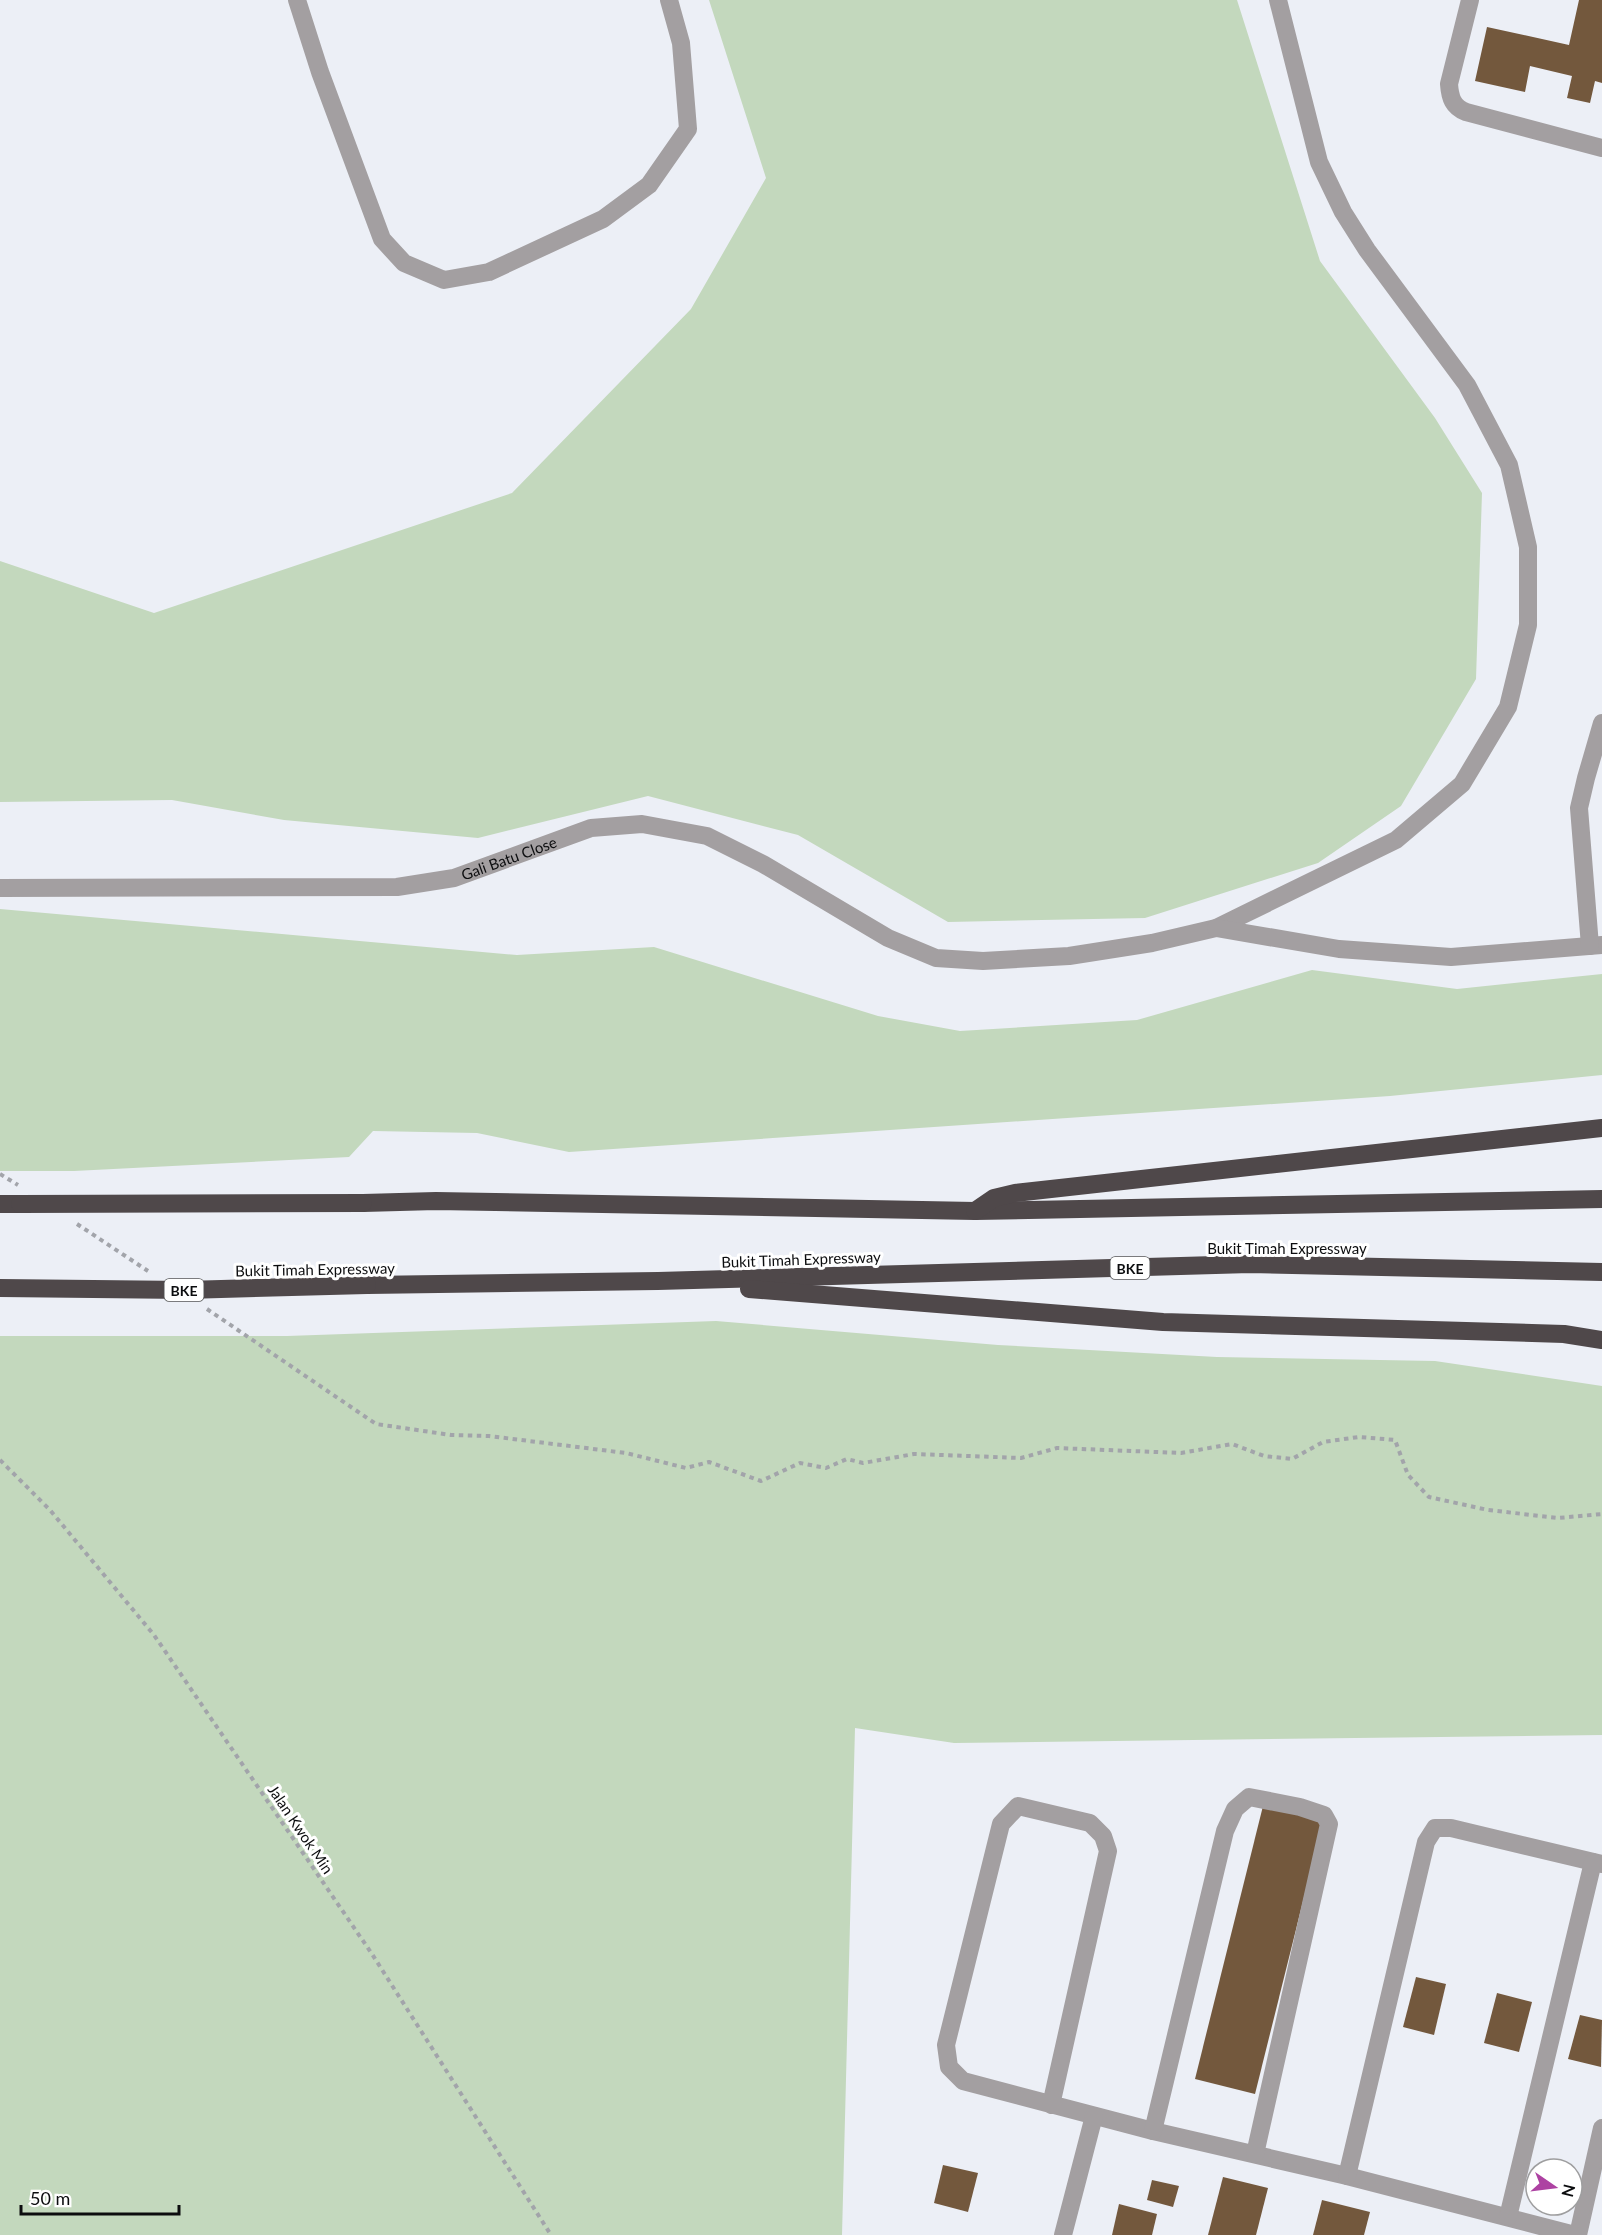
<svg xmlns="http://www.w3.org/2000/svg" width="1602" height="2235" viewBox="0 0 1602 2235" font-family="Lato,sans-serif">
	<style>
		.green { fill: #c3d8bd }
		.building { fill: #73583d }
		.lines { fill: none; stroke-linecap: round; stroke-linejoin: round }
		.path { stroke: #a2a4aa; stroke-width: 4; stroke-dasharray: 4.5 4.5; stroke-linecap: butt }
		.minor { stroke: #a39fa1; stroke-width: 18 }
		.highway { stroke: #4f484a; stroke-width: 18 }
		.highway-bridge { stroke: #4f484a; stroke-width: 18 }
		.labels { text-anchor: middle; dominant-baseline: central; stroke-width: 6; stroke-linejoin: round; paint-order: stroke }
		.shield { fill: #fff; stroke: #555657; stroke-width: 1.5 }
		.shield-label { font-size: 14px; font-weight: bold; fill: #0c0d0f }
		.street-label { font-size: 15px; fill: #0c0d0f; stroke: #fff }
	</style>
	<rect width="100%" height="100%" fill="#eceff6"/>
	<g class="green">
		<polygon points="709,0 1237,0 1320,261 1435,418 1482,493 1476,679 1401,806 1318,863 1145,918 948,922 798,835 648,796 478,838 284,820 172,800 0,802 0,561 154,613 512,493 691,309 766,178"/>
		<polygon points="0,909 517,955 654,947 878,1016 960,1031 1137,1020 1312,970 1457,989 1602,974 1602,1075 1390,1096 569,1152 477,1133 373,1131 349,1157 74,1171 0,1171"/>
		<polygon points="716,1321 998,1345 1217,1357 1435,1361 1602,1386 1602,1735 954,1743 855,1728 842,2235 0,2235 0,1336 287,1336"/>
	</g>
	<g class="building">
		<polygon points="1579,0 1602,0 1602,83 1595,81 1590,103 1567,98 1572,76 1530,66 1525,92 1475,81 1487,27 1569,45"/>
		<polygon points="1263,1806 1323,1821 1255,2094 1195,2079"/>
		<polygon points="1416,1977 1446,1984 1434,2035 1403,2027"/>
		<polygon points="1497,1993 1532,2002 1519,2052 1484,2043"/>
		<polygon points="1580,2015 1602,2020 1601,2067 1568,2059"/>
		<polygon points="943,2165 978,2173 968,2212 934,2203"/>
		<polygon points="1223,2177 1268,2188 1256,2235 1208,2235"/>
		<polygon points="1152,2180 1179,2186 1173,2207 1147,2200"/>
		<polygon points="1322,2200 1370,2212 1364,2235 1313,2235"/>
		<polygon points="1119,2204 1157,2214 1152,2235 1112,2235"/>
	</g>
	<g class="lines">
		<g class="path">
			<polyline points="0,1174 18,1185"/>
			<polyline points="77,1224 148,1271"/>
			<polyline points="207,1309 376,1424 451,1435 489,1436 626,1453 686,1468 709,1462 761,1481 800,1463 826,1468 847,1459 863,1463 914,1454 1021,1458 1057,1448 1181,1453 1232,1444 1264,1456 1292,1459 1323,1442 1359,1437 1395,1440 1408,1475 1429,1497 1488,1510 1558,1518 1602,1514"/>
			<polyline points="0,1460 50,1510 154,1635 372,1954 551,2235"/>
		</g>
		<g class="minor">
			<polyline points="297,0 320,72 382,239 404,263 444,280 489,272 603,219 649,185 688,129 681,43 669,0"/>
			<path d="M1470,0L1449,84C1450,98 1453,107 1466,112L1602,148"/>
			<path id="s1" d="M0,888L397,887L454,878L591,828L642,824L707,836L763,864L888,938L936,958L983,961L1069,956L1152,943L1216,928L1396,840L1462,784L1508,707L1528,625V547L1509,465L1467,385L1367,250L1343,212L1319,162L1278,0"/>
			<polyline points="1216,928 1339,949 1451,957 1602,945"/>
			<polyline points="1590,946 1579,808 1586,778 1602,723"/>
			<polyline points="1051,2105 1108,1851 1103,1836 1090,1823 1018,1806 1001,1824 946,2045 949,2067 963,2081 1153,2131 1347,2176 1575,2235"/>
			<polyline points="1153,2131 1225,1831 1235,1809 1249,1797 1300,1807 1324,1815 1329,1824 1255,2154"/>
			<polyline points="1347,2176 1426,1842 1435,1828 1451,1828 1602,1864"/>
			<polyline points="1508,2217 1593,1862"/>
			<polyline points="1063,2235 1094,2116"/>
			<polyline points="1578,2235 1602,2128"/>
		</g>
		<g class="highway">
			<polyline points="363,1203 436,1201 975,1211 1602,1199"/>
			<polyline points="0,1204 20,1204"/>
			<polyline points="975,1211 994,1198 1015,1193 1602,1128"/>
			<polyline points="367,1285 658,1281 1250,1264 1602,1272"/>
			<polyline points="749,1289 1163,1322 1564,1334 1602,1340"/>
		</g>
		<g class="highway-bridge">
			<polyline points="20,1204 363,1203"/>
			<polyline points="0,1288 186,1290 367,1285"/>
		</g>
	</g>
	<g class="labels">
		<g class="shield">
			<rect x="1110.5" y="1257" width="39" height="22" rx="4.5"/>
			<rect x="164.5" y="1279" width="39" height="22" rx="4.5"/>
		</g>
		<g class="shield-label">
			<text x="1130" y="1268">BKE</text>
			<text x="184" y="1290">BKE</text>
		</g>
		<g class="street-label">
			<text stroke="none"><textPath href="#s1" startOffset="513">Gali Batu Close</textPath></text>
			<text x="1287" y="1248">Bukit Timah Expressway</text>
			<text transform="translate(801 1259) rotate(-2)">Bukit Timah Expressway</text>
			<text transform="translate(315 1269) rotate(-1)">Bukit Timah Expressway</text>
			<text transform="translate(301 1829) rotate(56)">Jalan Kwok Min</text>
		</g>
	</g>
	<g transform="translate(1554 2187) rotate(104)"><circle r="28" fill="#ffffff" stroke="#9e9e9f" stroke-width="1.5"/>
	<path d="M0-4.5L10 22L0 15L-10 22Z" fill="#ad42a2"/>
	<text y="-9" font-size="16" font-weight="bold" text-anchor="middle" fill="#0c0d0f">N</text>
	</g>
	<path d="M21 2205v9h158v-9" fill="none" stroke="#0c0d0f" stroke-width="3"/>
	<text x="30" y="2205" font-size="18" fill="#0c0d0f" stroke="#ffffff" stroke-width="4.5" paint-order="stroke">50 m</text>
</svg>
